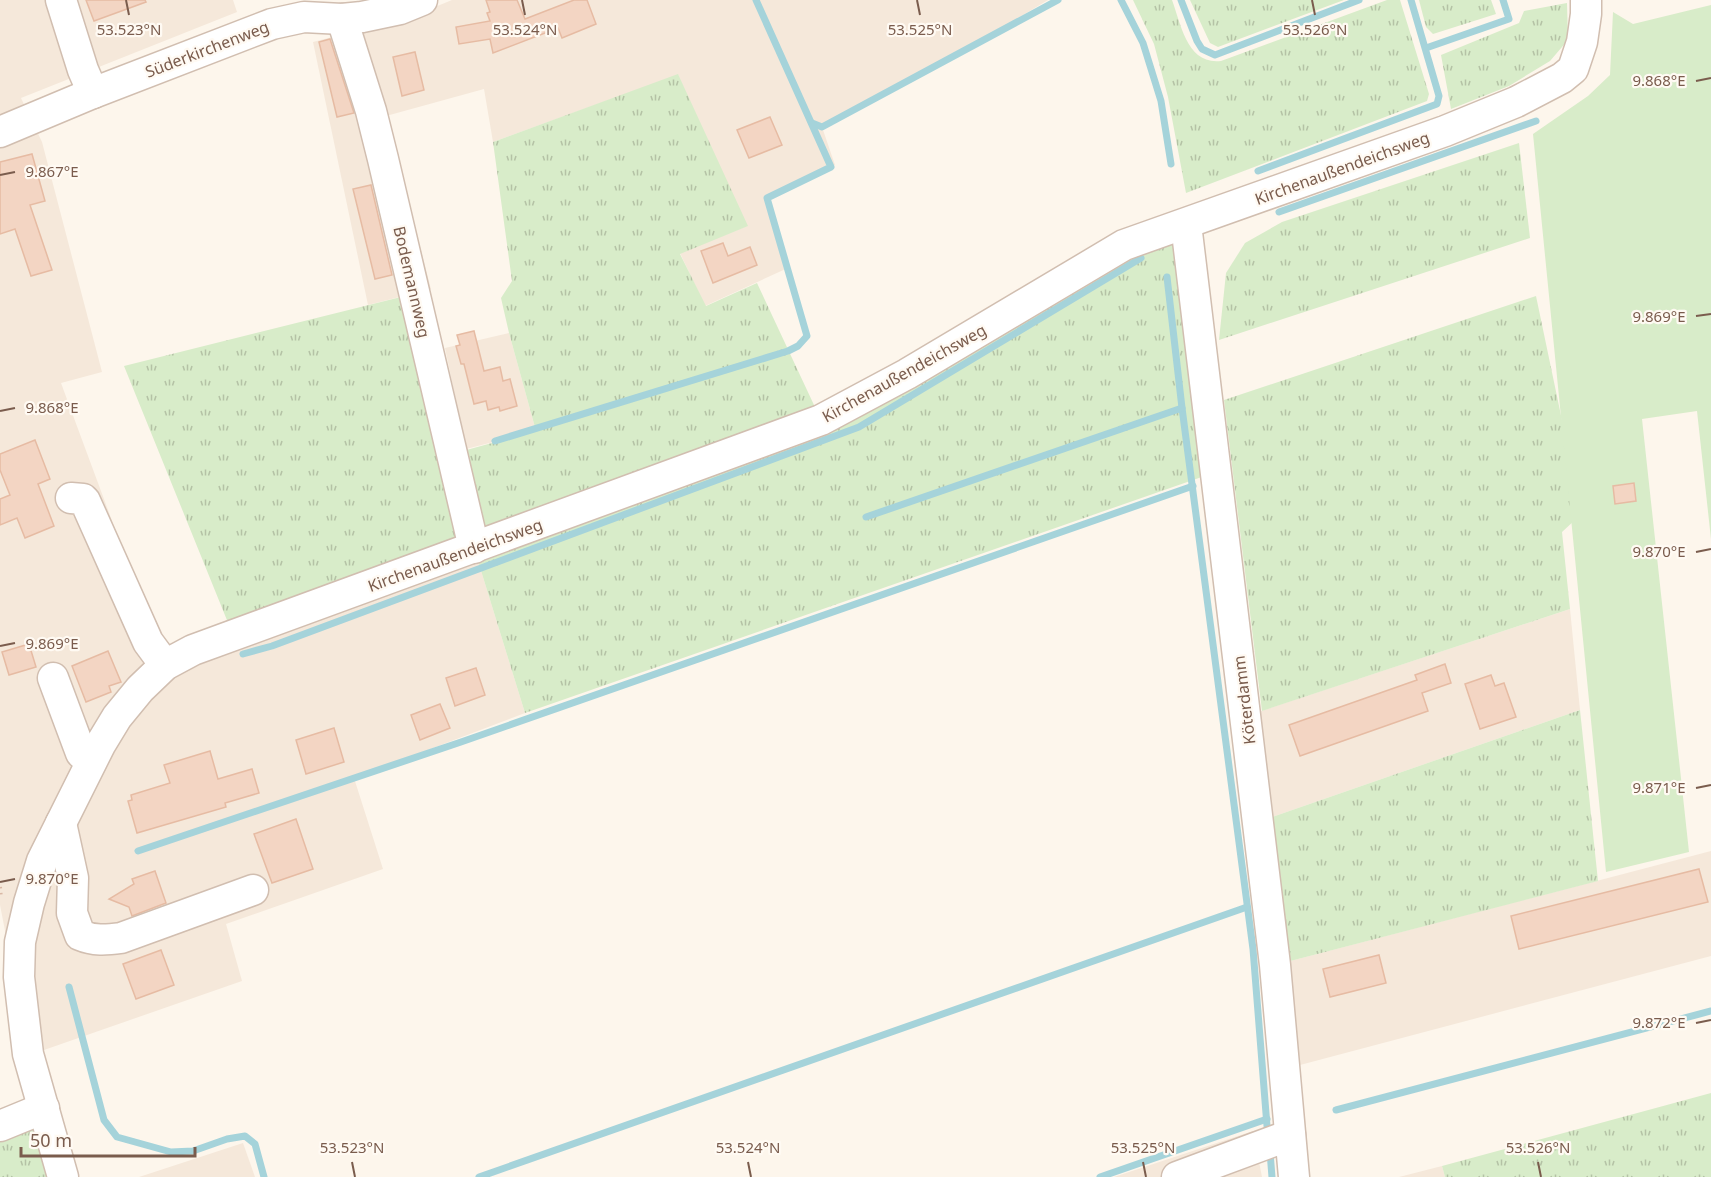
<svg xmlns="http://www.w3.org/2000/svg" width="1711" height="1177" viewBox="0 0 1711 1177" font-family="'Noto Sans',sans-serif">
	<style>
		.residential { fill: #f5e8da }
		.grass { fill: url(#grass-tufts) }
		.green { fill: #d8ecc9 }
		.lines { fill: none; stroke-linecap: round; stroke-linejoin: round }
		.stream { stroke: #a5d3da; stroke-width: 7 }
		.building { fill: #f3d5c3; stroke: #e6bba3; stroke-width: 1.5 }
		.minor-casing { stroke: #d1beb0; stroke-width: 33 }
		.path { stroke: #d9b8a5; stroke-width: 4; stroke-dasharray: 1.5 4.5; stroke-linecap: butt }
		.minor { stroke: #fff; stroke-width: 30 }
		.ticks { fill: none; stroke: #7a5c4d; stroke-width: 2 }
		.labels { text-anchor: middle; dominant-baseline: central; stroke-width: 4.5; stroke-linejoin: round; paint-order: stroke }
		.street-label { font-size: 16px; fill: #7a5c4d; stroke: #fffaf3 }
		.ticks-label { font-size: 15px; text-anchor: middle; fill: #7a5c4d; stroke: #fffaf3; stroke-width: 4.5; stroke-linejoin: round; paint-order: stroke }
	</style>
	<defs>
		<pattern id="grass-tufts" width="24" height="20" patternUnits="userSpaceOnUse" patternTransform="scale(1.5)"><rect width="24" height="20" fill="#d8ecc9"/><path d="M3 7l-1-3M5 7V3M7 7l1-3M15 17l-1-3M17 17v-4M19 17l1-3" fill="none" stroke="#b4c2a5"/></pattern>
	</defs>
	<rect width="100%" height="100%" fill="#fdf6ec"/>
	<g class="residential">
		<polygon points="0,0 233,0 237,12 21,98 42,142 102,372 61,383 165,664 474,548 525,713 354,778 383,869 226,924 242,981 44,1050 30,947 8,946 0,905"/>
		<polygon points="452,0 1048,0 951,58 822,127 835,165 767,198 790,267 705,306 680,253 747,226 678,75 493,142 484,89 386,116 431,289 368,305 313,42 413,16"/>
		<polygon points="509,333 536,431 466,449 445,348"/>
		<polygon points="1570,609 1580,710 1258,822 1246,716"/>
		<polygon points="1711,851 1711,956 1285,1069 1275,965"/>
		<polygon points="1253,1131 1262,1177 1114,1177"/>
		<polygon points="243,1143 255,1177 139,1177"/>
		<polygon points="1442,1166 1445,1177 1399,1177"/>
	</g>
	<g class="grass">
		<path d="M1133,0H1172C1181,24 1187,65 1221,61L1387,0H1400L1429,94L1427,101L1186,193L1168,97L1154,44Z"/>
		<polygon points="1190,0 1344,0 1218,47 1210,43"/>
		<polygon points="1419,0 1491,0 1496,14 1433,34 1426,27"/>
		<polygon points="1567,3 1568,40 1550,61 1509,86 1451,109 1441,55 1519,23 1524,11"/>
		<polygon points="678,74 748,226 680,254 706,306 757,283 821,420 1186,224 1216,472 525,713 474,548 233,635 124,366 413,294 452,454 536,431 509,333 501,298 512,281 493,142"/>
		<polygon points="1519,143 1530,238 1219,340 1226,273 1245,243 1282,222"/>
		<polygon points="1536,296 1563,425 1575,520 1562,532 1570,609 1262,711 1224,400"/>
		<polygon points="1580,710 1598,881 1275,965 1258,822"/>
		<polygon points="1711,1093 1711,1177 1445,1177 1442,1166"/>
		<polygon points="32,1101 55,1177 0,1177 0,1113"/>
	</g>
	<polygon class="green" points="1711,5 1711,539 1697,411 1642,419 1689,852 1606,872 1533,134 1588,96 1610,75 1613,12 1633,24"/>
	<g class="lines">
		<g class="stream">
			<polyline points="1121,0 1143,43 1161,101 1171,164"/>
			<polyline points="1181,0 1197,41 1202,49 1215,55 1359,0"/>
			<polyline points="1426,48 1509,19 1503,0"/>
			<polyline points="812,123 822,127 1058,0"/>
			<polyline points="1258,171 1437,104 1439,96 1411,0"/>
			<polyline points="1279,212 1536,121"/>
			<polyline points="1167,277 1182,408 1253,949 1267,1126"/>
			<polyline points="495,441 788,351 798,346 807,336 767,198 831,167 756,0"/>
			<polyline points="866,517 1182,408"/>
			<polyline points="243,654 272,646 859,427 1141,258"/>
			<polyline points="138,851 461,742 1193,486"/>
			<polyline points="69,987 104,1120 117,1137 171,1152 193,1151 227,1139 245,1136 255,1144 264,1177"/>
			<polyline points="1336,1110 1711,1011"/>
			<polyline points="1270,1152 1272,1177"/>
			<polyline points="479,1177 1247,907"/>
			<polyline points="1100,1177 1267,1119"/>
		</g>
	</g>
	<g class="building">
		<polygon points="86,0 145,0 146,2 94,21"/>
		<polygon points="486,0 517,0 525,19 574,0 587,0 596,24 562,38 558,28 493,53 490,39 459,44 456,27 490,21 487,13 490,12"/>
		<polygon points="330,39 354,113 337,117 319,42"/>
		<polygon points="415,52 424,90 402,96 393,57"/>
		<polygon points="770,117 782,145 749,158 737,130"/>
		<polygon points="32,154 45,201 30,205 52,270 31,276 15,229 0,234 0,162"/>
		<polygon points="371,185 392,275 375,279 353,189"/>
		<polygon points="723,243 728,256 750,247 757,265 713,283 701,251"/>
		<polygon points="474,331 484,371 500,367 503,381 510,379 517,406 500,411 499,407 488,410 486,401 474,404 464,364 461,364 456,346 460,345 457,335"/>
		<polygon points="35,440 50,479 38,484 54,526 25,538 17,518 0,525 0,499 10,495 0,470 0,454"/>
		<polygon points="1634,483 1636,501 1615,504 1613,486"/>
		<polygon points="29,644 36,667 9,675 2,652"/>
		<polygon points="108,651 121,682 109,686 111,692 86,702 72,666"/>
		<polygon points="1445,664 1451,683 1422,693 1428,711 1300,756 1289,725 1417,680 1415,675"/>
		<polygon points="476,668 485,695 455,706 446,678"/>
		<polygon points="1491,675 1495,686 1504,683 1516,717 1480,729 1465,684"/>
		<polygon points="440,704 450,728 420,740 411,715"/>
		<polygon points="334,728 344,762 306,774 296,740"/>
		<polygon points="210,751 218,779 252,769 259,793 225,803 226,807 137,833 128,801 132,800 131,795 170,783 164,765"/>
		<polygon points="296,819 313,869 272,883 254,834"/>
		<polygon points="1699,869 1708,902 1519,949 1511,916"/>
		<polygon points="155,871 166,903 132,916 129,907 109,899 134,884 132,879"/>
		<polygon points="161,950 174,985 136,999 123,964"/>
		<polygon points="1379,955 1386,983 1330,997 1323,969"/>
	</g>
	<g class="lines">
		<g class="minor-casing">
			<g id="minor">
				<polyline points="61,0 83,70 93,93"/>
				<polyline points="342,19 371,111 383,159 474,548"/>
				<polyline points="0,132 93,93 272,24 304,17 342,19 362,17 400,9 422,0"/>
				<polyline points="1186,224 1275,965 1294,1177"/>
				<polyline points="71,498 83,499 85,501 148,642 165,665"/>
				<polyline points="53,678 81,753 91,762"/>
				<path d="M61,823L73,878L72,913L80,935C94,941 106,940 121,938L253,890"/>
				<polyline points="0,1126 44,1108"/>
				<polyline points="63,1177 28,1054 19,977 20,942 29,903 42,861 100,745 117,717 140,689 165,665 193,650 821,420 907,374 1124,245 1445,131 1516,102 1562,78 1573,69 1582,42 1586,14 1586,0"/>
				<polyline points="1177,1177 1290,1135"/>
			</g>
		</g>
		<polyline class="path" points="0,887 1,899"/>
		<use href="#minor" class="minor"/>
	</g>
	<path class="ticks" d="M126,0L129,15M522,0L525,15M917,0L920,15M1312,0L1315,15M1696,81L1711,78M0,175L15,172M1696,316L1711,314M0,411L15,408M1696,552L1711,549M0,646L15,643M1696,788L1711,785M0,882L15,879M1696,1023L1711,1020M352,1162L355,1177M748,1162L751,1177M1143,1162L1146,1177M1538,1162L1541,1177"/>
	<g class="labels">
		<g class="street-label">
			<text transform="translate(207 49) rotate(-21)">Süderkirchenweg</text>
			<text transform="translate(1342 168) rotate(-20)">Kirchenaußendeichsweg</text>
			<text transform="translate(412 282) rotate(77)">Bodemannweg</text>
			<text transform="translate(904 373) rotate(-29)">Kirchenaußendeichsweg</text>
			<text transform="translate(455 555) rotate(-20)">Kirchenaußendeichsweg</text>
			<text transform="translate(1244 700) rotate(-97)">Köterdamm</text>
		</g>
	</g>
	<g class="ticks-label">
		<text x="129" y="35">53.523°N</text>
		<text x="525" y="35">53.524°N</text>
		<text x="920" y="35">53.525°N</text>
		<text x="1315" y="35">53.526°N</text>
		<text x="1659" y="86">9.868°E</text>
		<text x="52" y="177">9.867°E</text>
		<text x="1659" y="322">9.869°E</text>
		<text x="52" y="413">9.868°E</text>
		<text x="1659" y="557">9.870°E</text>
		<text x="52" y="649">9.869°E</text>
		<text x="1659" y="793">9.871°E</text>
		<text x="52" y="884">9.870°E</text>
		<text x="1659" y="1028">9.872°E</text>
		<text x="352" y="1153">53.523°N</text>
		<text x="748" y="1153">53.524°N</text>
		<text x="1143" y="1153">53.525°N</text>
		<text x="1538" y="1153">53.526°N</text>
	</g>
	<path d="M21 1147v9h174v-9" fill="none" stroke="#7a5c4d" stroke-width="3"/>
	<text x="30" y="1147" font-size="18" fill="#7a5c4d" stroke="#fffaf3" stroke-width="4.5" paint-order="stroke">50 m</text>
</svg>
